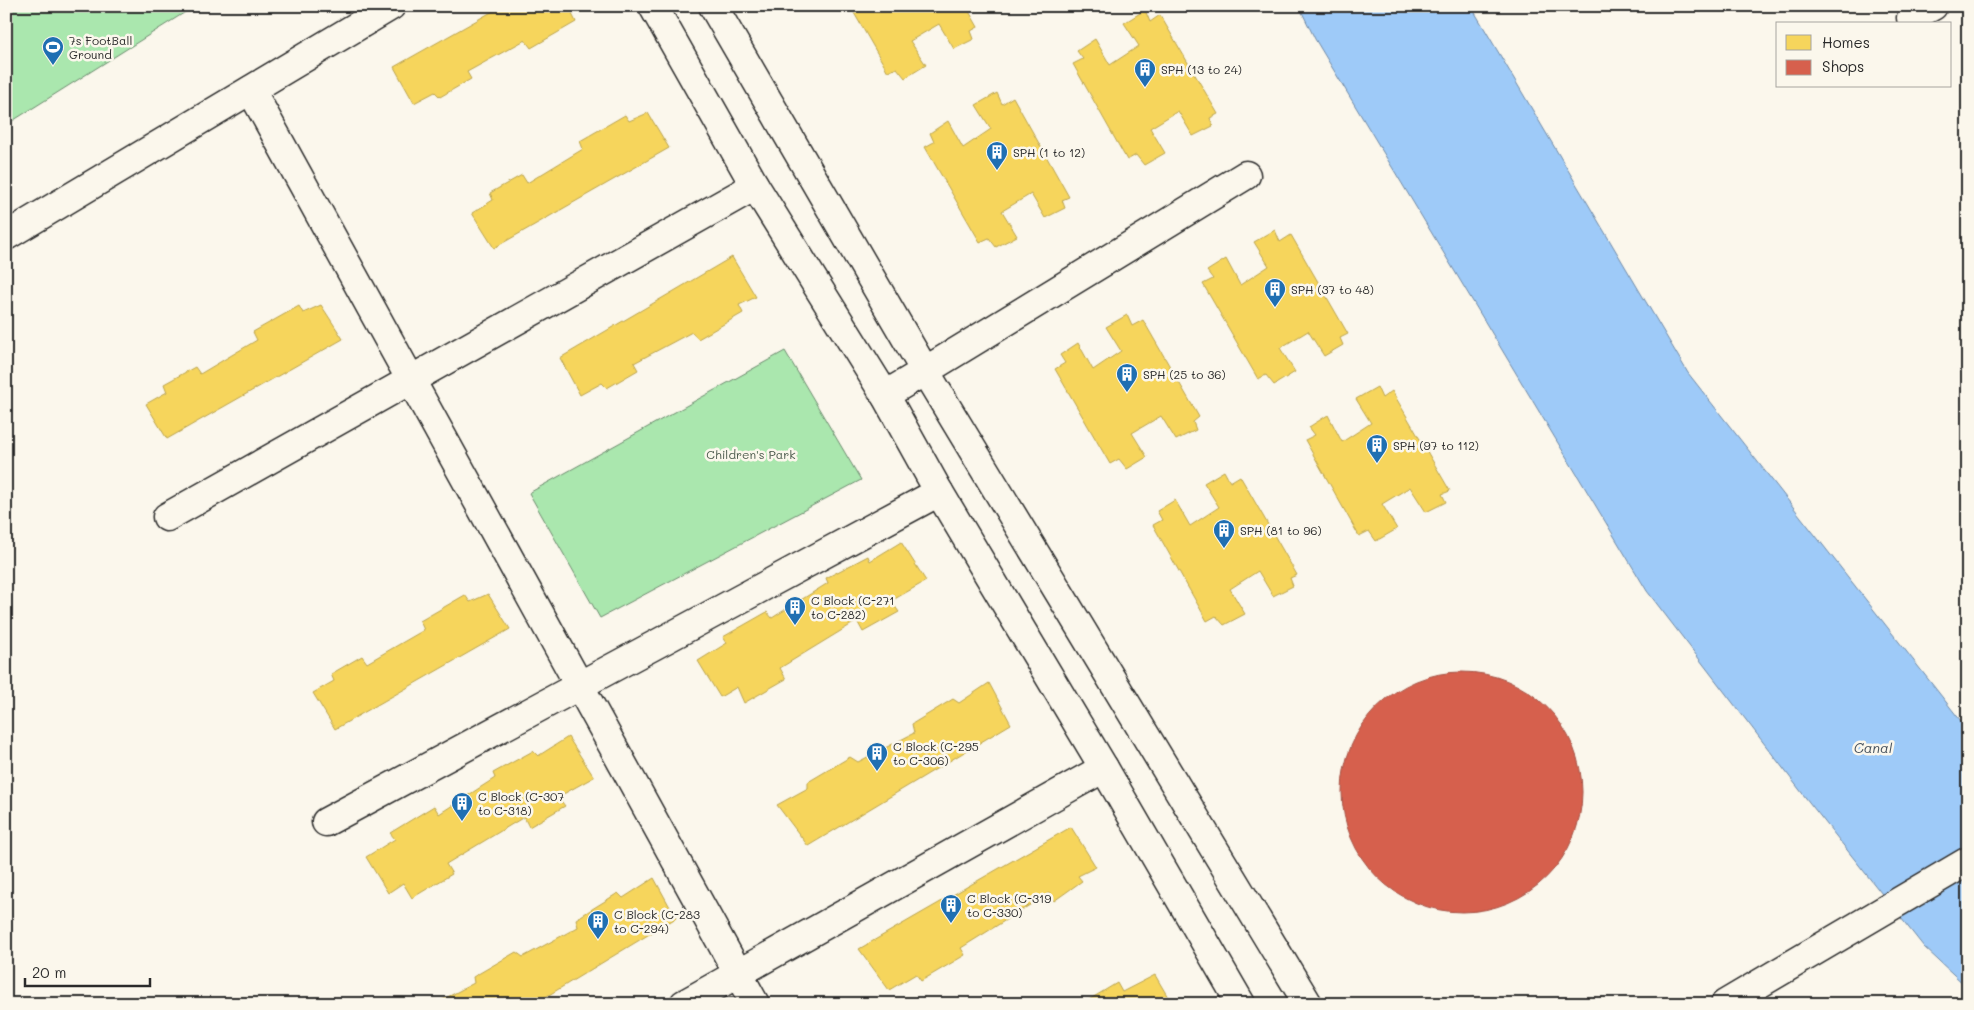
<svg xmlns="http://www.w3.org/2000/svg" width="1974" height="1010" viewBox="0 0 1974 1010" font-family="Mali,sans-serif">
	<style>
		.green { fill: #aae7ae; stroke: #6a896c }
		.water { fill: #9ecaf8; stroke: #708aa6 }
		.homes { fill: #f6d55c; stroke: #b9a24d }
		.shops { fill: #d6604d; stroke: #a35043 }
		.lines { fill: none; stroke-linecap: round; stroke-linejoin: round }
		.minor-casing { stroke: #2b2b2b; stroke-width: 31 }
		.tertiary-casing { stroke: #2b2b2b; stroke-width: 31 }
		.minor { stroke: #fbf7ec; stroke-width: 28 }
		.tertiary { stroke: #fbf7ec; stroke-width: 28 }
		.labels { text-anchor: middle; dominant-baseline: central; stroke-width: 5; stroke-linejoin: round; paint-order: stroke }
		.poi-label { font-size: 12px; fill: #2b2b2b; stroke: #fbf7ec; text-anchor: start }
		.park-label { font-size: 12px; fill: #4b5a4c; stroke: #fbf7ec }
		.water-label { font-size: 14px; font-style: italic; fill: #48535e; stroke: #fbf7ec }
	</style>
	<rect width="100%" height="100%" fill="#fbf7ec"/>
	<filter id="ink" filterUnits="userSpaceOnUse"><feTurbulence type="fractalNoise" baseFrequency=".02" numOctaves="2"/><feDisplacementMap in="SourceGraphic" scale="10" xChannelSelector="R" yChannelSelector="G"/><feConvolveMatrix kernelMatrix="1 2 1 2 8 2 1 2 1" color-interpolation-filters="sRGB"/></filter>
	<g filter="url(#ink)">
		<g class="green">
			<polygon points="6,6 195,6 6,125"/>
			<polygon points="785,351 861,480 600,618 529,493"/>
		</g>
		<polygon class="water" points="1299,6 1471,6 1688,373 1968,730 1968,988 1924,947 1809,802 1647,591 1315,39"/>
		<g class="homes">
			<polygon points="502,6 588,6 572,14 576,22 531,48 525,40 467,72 471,79 440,97 435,92 414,103 394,67"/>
			<polygon points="850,6 966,6 978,27 971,31 974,39 954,49 939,24 910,41 926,65 905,78 897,68 888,72"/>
			<polygon points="1145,10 1150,22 1160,15 1218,114 1210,118 1213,126 1193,136 1178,111 1150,128 1165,153 1144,165 1136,155 1127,160 1073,64 1083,59 1077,51 1095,39 1110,65 1139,46 1124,23"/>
			<polygon points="997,93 1002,104 1013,97 1069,197 1062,200 1065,208 1045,218 1031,194 1002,211 1017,236 996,247 989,238 980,242 925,147 934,142 930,133 948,121 963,148 991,129 976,105"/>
			<polygon points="648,113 669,148 494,248 472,213 493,200 490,193 522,175 527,183 583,149 580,141 625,115 629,121"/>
			<polygon points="1275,230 1280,242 1291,235 1348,334 1340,338 1343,345 1324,356 1308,331 1280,348 1295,372 1274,385 1266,375 1258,379 1203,284 1213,279 1207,271 1226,259 1240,285 1269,266 1254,242"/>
			<polygon points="732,257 756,297 739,305 743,313 698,339 692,332 634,363 638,370 607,388 602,383 580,395 560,358"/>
			<polygon points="321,305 343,339 167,439 146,404 167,392 164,384 195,367 200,374 257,340 253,332 299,306 303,313"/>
			<polygon points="1127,315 1132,326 1143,320 1199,417 1193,422 1196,430 1176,440 1161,416 1132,433 1147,457 1127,469 1119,459 1110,464 1055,369 1065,363 1060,355 1078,343 1093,370 1121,351 1106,327"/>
			<polygon points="1377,387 1382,398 1392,391 1450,491 1442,494 1446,502 1426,512 1410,487 1382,504 1397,529 1376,541 1369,531 1359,536 1305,440 1315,435 1309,427 1328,415 1342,442 1371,423 1356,399"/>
			<polygon points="1224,471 1230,482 1240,476 1297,575 1290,578 1293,586 1273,596 1258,571 1230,589 1245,614 1224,625 1216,616 1207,621 1153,525 1162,520 1157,511 1175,500 1190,526 1219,507 1204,483"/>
			<polygon points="901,542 926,581 891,601 899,612 863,632 857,621 780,668 786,679 744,703 737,687 720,697 698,661 727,643 723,637 767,612 772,618 828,583 826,578 868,556 870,561"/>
			<polygon points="488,594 510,629 335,729 313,693 334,681 331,674 362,656 367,663 424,630 420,621 465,595 470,602"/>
			<polygon points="989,683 1011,724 808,846 777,805 808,788 808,782 850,757 858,762 914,733 912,724 953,699 959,703"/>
			<polygon points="568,737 594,777 558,797 565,806 529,827 524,817 446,864 452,874 412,898 403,883 388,893 366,857 395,839 390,833 434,806 439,814 495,778 493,773 533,751 538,756"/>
			<polygon points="1071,827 1096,867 1078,876 1082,881 1054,901 1049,893 961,948 965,955 921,981 916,974 889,990 859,949"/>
			<polygon points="654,878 676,918 534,1004 445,1004 442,1000 474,983 473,977 516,952 523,957 578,927 576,919 618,893 623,898"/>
			<polygon points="1155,975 1172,1004 1082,1004 1117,983 1122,992"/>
		</g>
		<circle class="shops" cx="1462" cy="792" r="120"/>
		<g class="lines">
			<g class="minor-casing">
				<g id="minor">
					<polyline points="1911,18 1933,6"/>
					<polyline points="251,90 755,1004"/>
					<polyline points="6,236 391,6"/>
					<polyline points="925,371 1246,175"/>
					<polyline points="167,517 755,186"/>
					<polyline points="326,822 939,492"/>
					<polyline points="684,1004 1104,768"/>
					<polyline points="1725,1004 1968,861"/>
				</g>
			</g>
			<g class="tertiary-casing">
				<g id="tertiary">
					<polyline points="653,6 755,186 885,395 939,492 1104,768 1241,1004"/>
					<polyline points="713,6 925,371 1308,1004"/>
					<polyline points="885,395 925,371"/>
				</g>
			</g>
			<use href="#minor" class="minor"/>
			<use href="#tertiary" class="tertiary"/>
		</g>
	</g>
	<defs>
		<g id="stadium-pin" transform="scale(1.125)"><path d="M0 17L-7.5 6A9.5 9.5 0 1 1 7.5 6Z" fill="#1f6fb2" stroke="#fbf7ec"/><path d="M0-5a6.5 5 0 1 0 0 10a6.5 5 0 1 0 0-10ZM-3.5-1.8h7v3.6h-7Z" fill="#fff"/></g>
		<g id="building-pin" transform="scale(1.125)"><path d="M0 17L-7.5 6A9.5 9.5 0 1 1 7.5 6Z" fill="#1f6fb2" stroke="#fbf7ec"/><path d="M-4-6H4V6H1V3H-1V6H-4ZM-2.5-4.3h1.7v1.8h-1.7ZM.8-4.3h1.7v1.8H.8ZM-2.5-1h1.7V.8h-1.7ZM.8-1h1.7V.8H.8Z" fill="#fff"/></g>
	</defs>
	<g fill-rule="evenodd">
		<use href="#stadium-pin" x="53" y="47"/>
		<use href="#building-pin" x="1145" y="69"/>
		<use href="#building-pin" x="997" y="152"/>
		<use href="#building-pin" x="1275" y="289"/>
		<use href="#building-pin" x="1127" y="374"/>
		<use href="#building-pin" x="1377" y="445"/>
		<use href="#building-pin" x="1224" y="530"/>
		<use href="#building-pin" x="795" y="607"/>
		<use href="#building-pin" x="877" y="753"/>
		<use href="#building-pin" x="462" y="803"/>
		<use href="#building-pin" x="951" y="905"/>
		<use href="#building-pin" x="598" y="921"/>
	</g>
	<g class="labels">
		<g class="poi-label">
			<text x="69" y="40">7s FootBall<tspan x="69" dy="14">Ground</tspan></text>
			<text x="1161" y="69">SPH (13 to 24)</text>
			<text x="1013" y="152">SPH (1 to 12)</text>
			<text x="1291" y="289">SPH (37 to 48)</text>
			<text x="1143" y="374">SPH (25 to 36)</text>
			<text x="1393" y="445">SPH (97 to 112)</text>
			<text x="1240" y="530">SPH (81 to 96)</text>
			<text x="811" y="600">C Block (C-271<tspan x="811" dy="14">to C-282)</tspan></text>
			<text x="893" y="746">C Block (C-295<tspan x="893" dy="14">to C-306)</tspan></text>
			<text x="478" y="796">C Block (C-307<tspan x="478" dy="14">to C-318)</tspan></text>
			<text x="967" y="898">C Block (C-319<tspan x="967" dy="14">to C-330)</tspan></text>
			<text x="614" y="914">C Block (C-283<tspan x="614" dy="14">to C-294)</tspan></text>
		</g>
		<g class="park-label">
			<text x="751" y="454">Children's Park</text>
		</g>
		<g class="water-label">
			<text x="1873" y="747">Canal</text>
		</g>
	</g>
	<rect width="1974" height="1010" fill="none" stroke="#fbf7ec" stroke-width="25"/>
	<rect x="12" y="12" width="1949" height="985" fill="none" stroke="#2b2b2b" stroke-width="2" filter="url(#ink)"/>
	<rect x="1776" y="22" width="175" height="65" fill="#fbf7ec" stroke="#a8a59f"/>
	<rect x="1786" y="35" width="25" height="15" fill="#f6d55c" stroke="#a8a59f"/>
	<text x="1822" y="48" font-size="15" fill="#2b2b2b">Homes</text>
	<rect x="1786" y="60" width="25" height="15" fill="#d6604d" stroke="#a8a59f"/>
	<text x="1822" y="72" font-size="15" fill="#2b2b2b">Shops</text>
	<path d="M25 978v8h125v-8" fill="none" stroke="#2b2b2b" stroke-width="2.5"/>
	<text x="32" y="978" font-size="15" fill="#2b2b2b" stroke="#fbf7ec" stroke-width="4" paint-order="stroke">20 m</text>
</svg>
